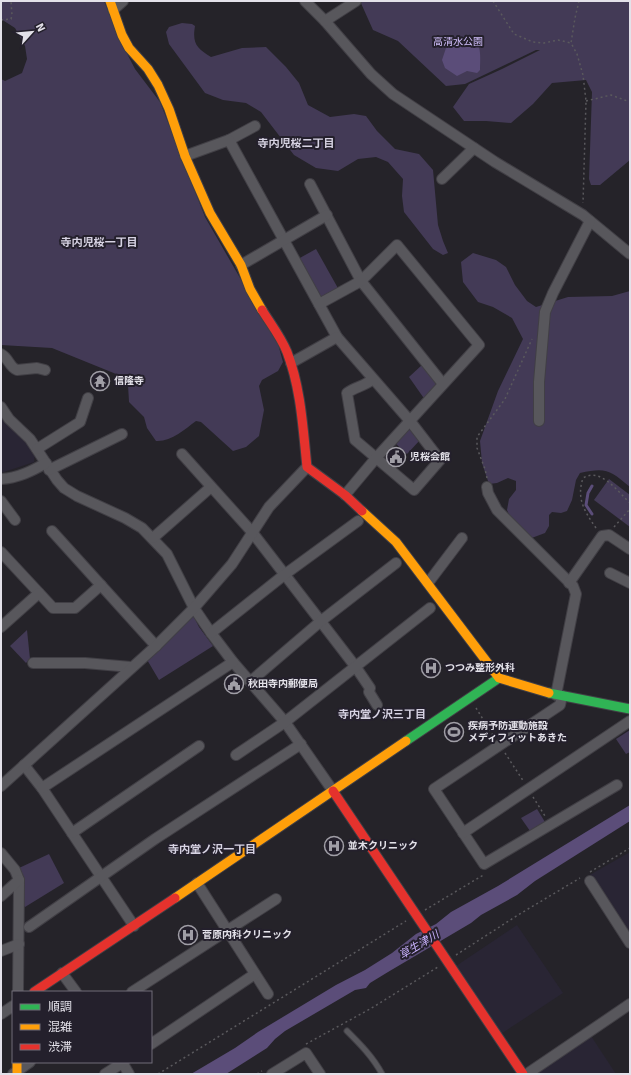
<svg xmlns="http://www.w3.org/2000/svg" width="631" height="1075" viewBox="0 0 631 1075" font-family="Signika,'Noto Sans JP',sans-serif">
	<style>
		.built { fill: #292534 }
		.green { fill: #433a56 }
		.water { fill: #5b4d79 }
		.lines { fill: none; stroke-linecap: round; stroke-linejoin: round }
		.stream { stroke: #5b4d79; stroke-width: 3 }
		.lane-casing { stroke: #413f45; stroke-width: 7 }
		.street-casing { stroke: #413f45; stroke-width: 12 }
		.fast-casing { stroke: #413f45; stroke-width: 11 }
		.slow-casing { stroke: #413f45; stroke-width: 11 }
		.jam-casing { stroke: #413f45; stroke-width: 11 }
		.path { stroke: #5a595d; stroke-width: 1.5; stroke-dasharray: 2 3; stroke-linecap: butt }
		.lane { stroke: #58575c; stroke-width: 5 }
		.street { stroke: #58575c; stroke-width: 10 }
		.fast { stroke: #30b455; stroke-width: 9 }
		.slow { stroke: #ff9f0a; stroke-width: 9 }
		.jam { stroke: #e5322d; stroke-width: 9 }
		.labels { text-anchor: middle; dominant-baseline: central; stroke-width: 4; stroke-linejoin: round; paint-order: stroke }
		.park-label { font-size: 10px; fill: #d0befb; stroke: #24202c }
		.poi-label { font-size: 10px; font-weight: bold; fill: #e3e1e9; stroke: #24202c; text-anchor: start }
		.neighbourhood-label { font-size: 11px; font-weight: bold; fill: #d7d3e3; stroke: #24202c }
		.water-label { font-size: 11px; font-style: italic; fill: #c9b2fd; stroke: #24202c }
	</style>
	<rect width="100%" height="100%" fill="#252329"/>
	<g class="built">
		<polygon points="1,410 35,453 34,462 1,473"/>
		<polygon points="630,852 630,936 588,876"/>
		<polygon points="517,925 563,993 501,1034 456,966"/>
		<polygon points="591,1036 616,1074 533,1074"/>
	</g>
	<g class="green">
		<path d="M1,1H104L120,40L135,69L160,102L205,217L278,344L283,362L278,371L262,380L259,386L264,410L259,436L246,447L233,451L201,422L196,421C185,429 171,442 156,441L147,428L144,417L129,402L128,385L121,376L52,348L1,345V79L5,81L22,73L27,59L25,46L15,28L1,19Z"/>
		<polygon points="360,1 630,1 630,160 600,185 591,185 589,179 592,92 586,80 552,83 533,104 511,123 486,121 464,121 453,107 469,84 502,69 540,50 536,50 465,84 446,86 398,41 373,30"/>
		<path d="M182,23L192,24L195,26C192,44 197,48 211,57L242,48L266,47L286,67L299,83L308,105L330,117L354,114L366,116L377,131L395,149L419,154L433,170L438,225L443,241L448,253L443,255L433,249L404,212L402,196L403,179L388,162L376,157L358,159L338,171L316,168L294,155L261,112L246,103L223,100L205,93L169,44L166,32L169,27Z"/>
		<polygon points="316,249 339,290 320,300 298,259"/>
		<path d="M473,253L496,260L506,267L515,285L527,301L536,307L568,297L612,296L630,291V487C610,470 606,467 580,473L576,480L572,500L567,511L561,513L552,512L549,515V526L545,533L529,539L515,528L507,510L509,499L516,490V481L508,478L497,483L489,484L482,463L480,441L498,391L523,339L512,318L493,307L478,302L463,282L461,262Z"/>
		<polygon points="423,364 436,383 436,386 426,397 423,397 409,377"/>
		<polygon points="409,429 412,430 421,439 407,454 395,443"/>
		<polygon points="609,479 630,495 630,527 594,500"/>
		<polygon points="191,617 194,617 199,627 213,646 159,680 146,658"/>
		<polygon points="27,630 30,659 26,663 10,646"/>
		<polygon points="630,730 630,752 626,754 616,739"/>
		<polygon points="537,809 545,822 530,831 521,818"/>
		<polygon points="49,854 64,883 25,907 22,904 19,868"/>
	</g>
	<g class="water">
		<path d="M461,37C465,38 471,38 475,40C482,47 480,61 480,70L477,73L467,71L457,76L445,68L442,60L448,42L455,38Z"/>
		<polygon points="630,805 630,821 535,881 517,895 481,915 471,923 388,972 370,983 366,988 355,990 285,1031 275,1039 267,1048 226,1074 191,1074 235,1048 258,1032 336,985 365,970 392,953 416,934 436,924 451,912 498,886"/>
	</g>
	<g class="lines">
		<polyline class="stream" points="592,514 586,505 588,493 592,486"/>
		<g class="lane-casing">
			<path id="lane" d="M347,1031C360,1044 373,1057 382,1074"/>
		</g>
		<g class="street-casing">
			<g id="street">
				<polyline points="305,1 325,21 371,74 393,94 495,162 583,215 630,254"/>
				<polyline points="113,10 123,1"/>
				<polyline points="325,21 356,1"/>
				<polyline points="229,140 255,126"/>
				<path d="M185,156L229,140L337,337L410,421L440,460L414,490L355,440L347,393C355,387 365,386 373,379"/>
				<polyline points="442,179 474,148"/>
				<polyline points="310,184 361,281 443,384"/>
				<polyline points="241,265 327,215"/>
				<polyline points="319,304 361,281 397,245 479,345 376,458 345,495"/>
				<path d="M1,354C9,358 9,367 17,370L37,368L45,370"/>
				<polyline points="291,363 337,337"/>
				<polyline points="1,407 9,419 30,439 57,480 64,488 77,496 125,518 142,528 167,554 194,608 211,633 233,662 285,722 333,791"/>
				<polyline points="539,421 539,382 545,312 553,293 590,221"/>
				<polyline points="37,449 80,422 88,398"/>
				<polyline points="182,454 252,532 355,666 370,688 369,692 377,705"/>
				<polyline points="49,470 122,434"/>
				<path d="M1,479C18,478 32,471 46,463"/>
				<polyline points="487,487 488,493 497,510 573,586 576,594 556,695"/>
				<polyline points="1,501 15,520"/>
				<polyline points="52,531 156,646"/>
				<polyline points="153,538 211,487"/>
				<polyline points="1,552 53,608 75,608 101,585"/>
				<polyline points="610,573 630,583"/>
				<polyline points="428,583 462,538"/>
				<polyline points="569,583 602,536 609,535 630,549"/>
				<polyline points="1,627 39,593"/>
				<polyline points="211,633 284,575 358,521"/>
				<polyline points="33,663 85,663 131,667"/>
				<polyline points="251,681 321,621 396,563"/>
				<polyline points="562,696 560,705 434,789 484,864 617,785"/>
				<polyline points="236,755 285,722 430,608"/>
				<polyline points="24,765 42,788 134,926"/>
				<polyline points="1,786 156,646 194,608 232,564 269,507 307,467"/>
				<polyline points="42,788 233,662"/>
				<polyline points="72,833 199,746"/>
				<polyline points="463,833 630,721"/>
				<polyline points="1,853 15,870 19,880 18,992"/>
				<polyline points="590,881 630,943"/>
				<polyline points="197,883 268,994"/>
				<polyline points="1,896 19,880"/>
				<polyline points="29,927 155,839 301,744"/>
				<polyline points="1,951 19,944"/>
				<polyline points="62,973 76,992"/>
				<polyline points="132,992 276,899"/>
				<polyline points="1,1014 13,1006"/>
				<polyline points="151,1044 255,974"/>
				<polyline points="122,1062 129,1074"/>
				<polyline points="13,1074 30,1062"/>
				<polyline points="105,1074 124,1062"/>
				<polyline points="272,1074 306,1053 320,1074"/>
				<polyline points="527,1074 630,1004"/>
			</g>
		</g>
		<g class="fast-casing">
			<g id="fast">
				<polyline points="549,693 630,709"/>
				<polyline points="406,741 499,678"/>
			</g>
		</g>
		<g class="slow-casing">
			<g id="slow">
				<polyline points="110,1 122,35 129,48 148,69 158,85 169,109 185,156 210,213 241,265 250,289 262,310"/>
				<polyline points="362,511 396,542 499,678 549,693"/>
				<polyline points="175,898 406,741"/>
				<polyline points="17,1062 17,1074"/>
			</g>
		</g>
		<g class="jam-casing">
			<g id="jam">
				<path d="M262,310C270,323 281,337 287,352C301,388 303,429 307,467L345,495L362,511"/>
				<polyline points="333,791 523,1074"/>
				<polyline points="34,992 175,898"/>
			</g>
		</g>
		<g class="path">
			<polyline points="493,1 514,34 533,42 544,43 558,40 571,43"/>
			<polyline points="579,1 575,18 571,43 577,54 583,75 586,101 583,203"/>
			<polyline points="1,20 11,19 12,15 11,1"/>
			<polyline points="586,101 611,95 630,102"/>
			<polyline points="487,478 485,469 477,448 477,437 505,399 532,339"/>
			<polyline points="614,527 630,509"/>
			<path d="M596,528C585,512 576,499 583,478C601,467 618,492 630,503"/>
			<polyline points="476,708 494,737"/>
			<polyline points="505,753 524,782"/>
			<polyline points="533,797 545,816"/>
			<polyline points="590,872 630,848"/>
			<polyline points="425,910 485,874"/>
			<polyline points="456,955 518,915 580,878"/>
			<polyline points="306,1044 370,1009 438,967"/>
			<polyline points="158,1074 406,921"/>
			<polyline points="257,1074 262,1071"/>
		</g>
		<use href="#lane" class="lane"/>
		<use href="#street" class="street"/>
		<use href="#fast" class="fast"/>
		<use href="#slow" class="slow"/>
		<use href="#jam" class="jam"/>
	</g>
	<defs>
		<g id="temple-ring" transform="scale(1)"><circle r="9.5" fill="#24202c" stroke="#a09ea6" stroke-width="1.5"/><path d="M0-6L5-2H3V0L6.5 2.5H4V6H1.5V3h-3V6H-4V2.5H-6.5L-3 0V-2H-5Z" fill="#a09ea6"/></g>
		<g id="civic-ring" transform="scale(1)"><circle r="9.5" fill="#24202c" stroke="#a09ea6" stroke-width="1.5"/><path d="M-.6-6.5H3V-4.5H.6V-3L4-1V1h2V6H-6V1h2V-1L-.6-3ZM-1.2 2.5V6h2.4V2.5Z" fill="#a09ea6"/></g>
		<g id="hospital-ring" transform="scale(1)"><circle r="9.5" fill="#24202c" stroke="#a09ea6" stroke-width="1.5"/><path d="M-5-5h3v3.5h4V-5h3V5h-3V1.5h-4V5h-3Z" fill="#a09ea6"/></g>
		<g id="stadium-ring" transform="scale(1)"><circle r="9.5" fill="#24202c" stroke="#a09ea6" stroke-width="1.5"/><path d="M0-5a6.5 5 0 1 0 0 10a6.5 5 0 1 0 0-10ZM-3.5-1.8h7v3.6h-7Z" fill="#a09ea6"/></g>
	</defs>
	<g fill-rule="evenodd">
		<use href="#temple-ring" x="100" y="381"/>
		<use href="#civic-ring" x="396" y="457"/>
		<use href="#hospital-ring" x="431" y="668"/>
		<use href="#civic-ring" x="234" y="684"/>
		<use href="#stadium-ring" x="454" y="732"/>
		<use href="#hospital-ring" x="334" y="846"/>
		<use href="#hospital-ring" x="188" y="935"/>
	</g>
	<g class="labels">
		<g class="park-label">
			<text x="458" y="42">高清水公園</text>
		</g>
		<g class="poi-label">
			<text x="114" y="381">信隆寺</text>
			<text x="410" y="457">児桜会館</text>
			<text x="445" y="668">つつみ整形外科</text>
			<text x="248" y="684">秋田寺内郵便局</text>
			<text x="468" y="726">疾病予防運動施設<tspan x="468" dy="12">メディフィットあきた</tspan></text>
			<text x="348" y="846">並木クリニック</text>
			<text x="202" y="935">菅原内科クリニック</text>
		</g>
		<g class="neighbourhood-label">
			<text x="296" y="143">寺内児桜二丁目</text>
			<text x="99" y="242">寺内児桜一丁目</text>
			<text x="382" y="714">寺内堂ノ沢三丁目</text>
			<text x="212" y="849">寺内堂ノ沢一丁目</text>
		</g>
		<g class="water-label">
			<text transform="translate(419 945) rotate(-31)">草生津川</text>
		</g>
	</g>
	<rect width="631" height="1075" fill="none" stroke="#e3e1e9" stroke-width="4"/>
	<rect x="12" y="991" width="140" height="72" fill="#24202c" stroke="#706d78"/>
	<rect x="20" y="1004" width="20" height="6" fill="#30b455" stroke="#706d78"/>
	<text x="48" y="1011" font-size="12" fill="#e3e1e9">順調</text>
	<rect x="20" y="1024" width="20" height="6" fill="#ff9f0a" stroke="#706d78"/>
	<text x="48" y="1031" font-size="12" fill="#e3e1e9">混雑</text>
	<rect x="20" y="1044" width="20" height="6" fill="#e5322d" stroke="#706d78"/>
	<text x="48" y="1051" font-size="12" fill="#e3e1e9">渋滞</text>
	<g transform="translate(32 32) rotate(63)" stroke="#24202c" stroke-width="3" paint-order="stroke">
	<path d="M0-3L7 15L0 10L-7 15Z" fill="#e3e1e9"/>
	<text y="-6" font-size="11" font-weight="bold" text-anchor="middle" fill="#e3e1e9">N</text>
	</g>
</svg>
